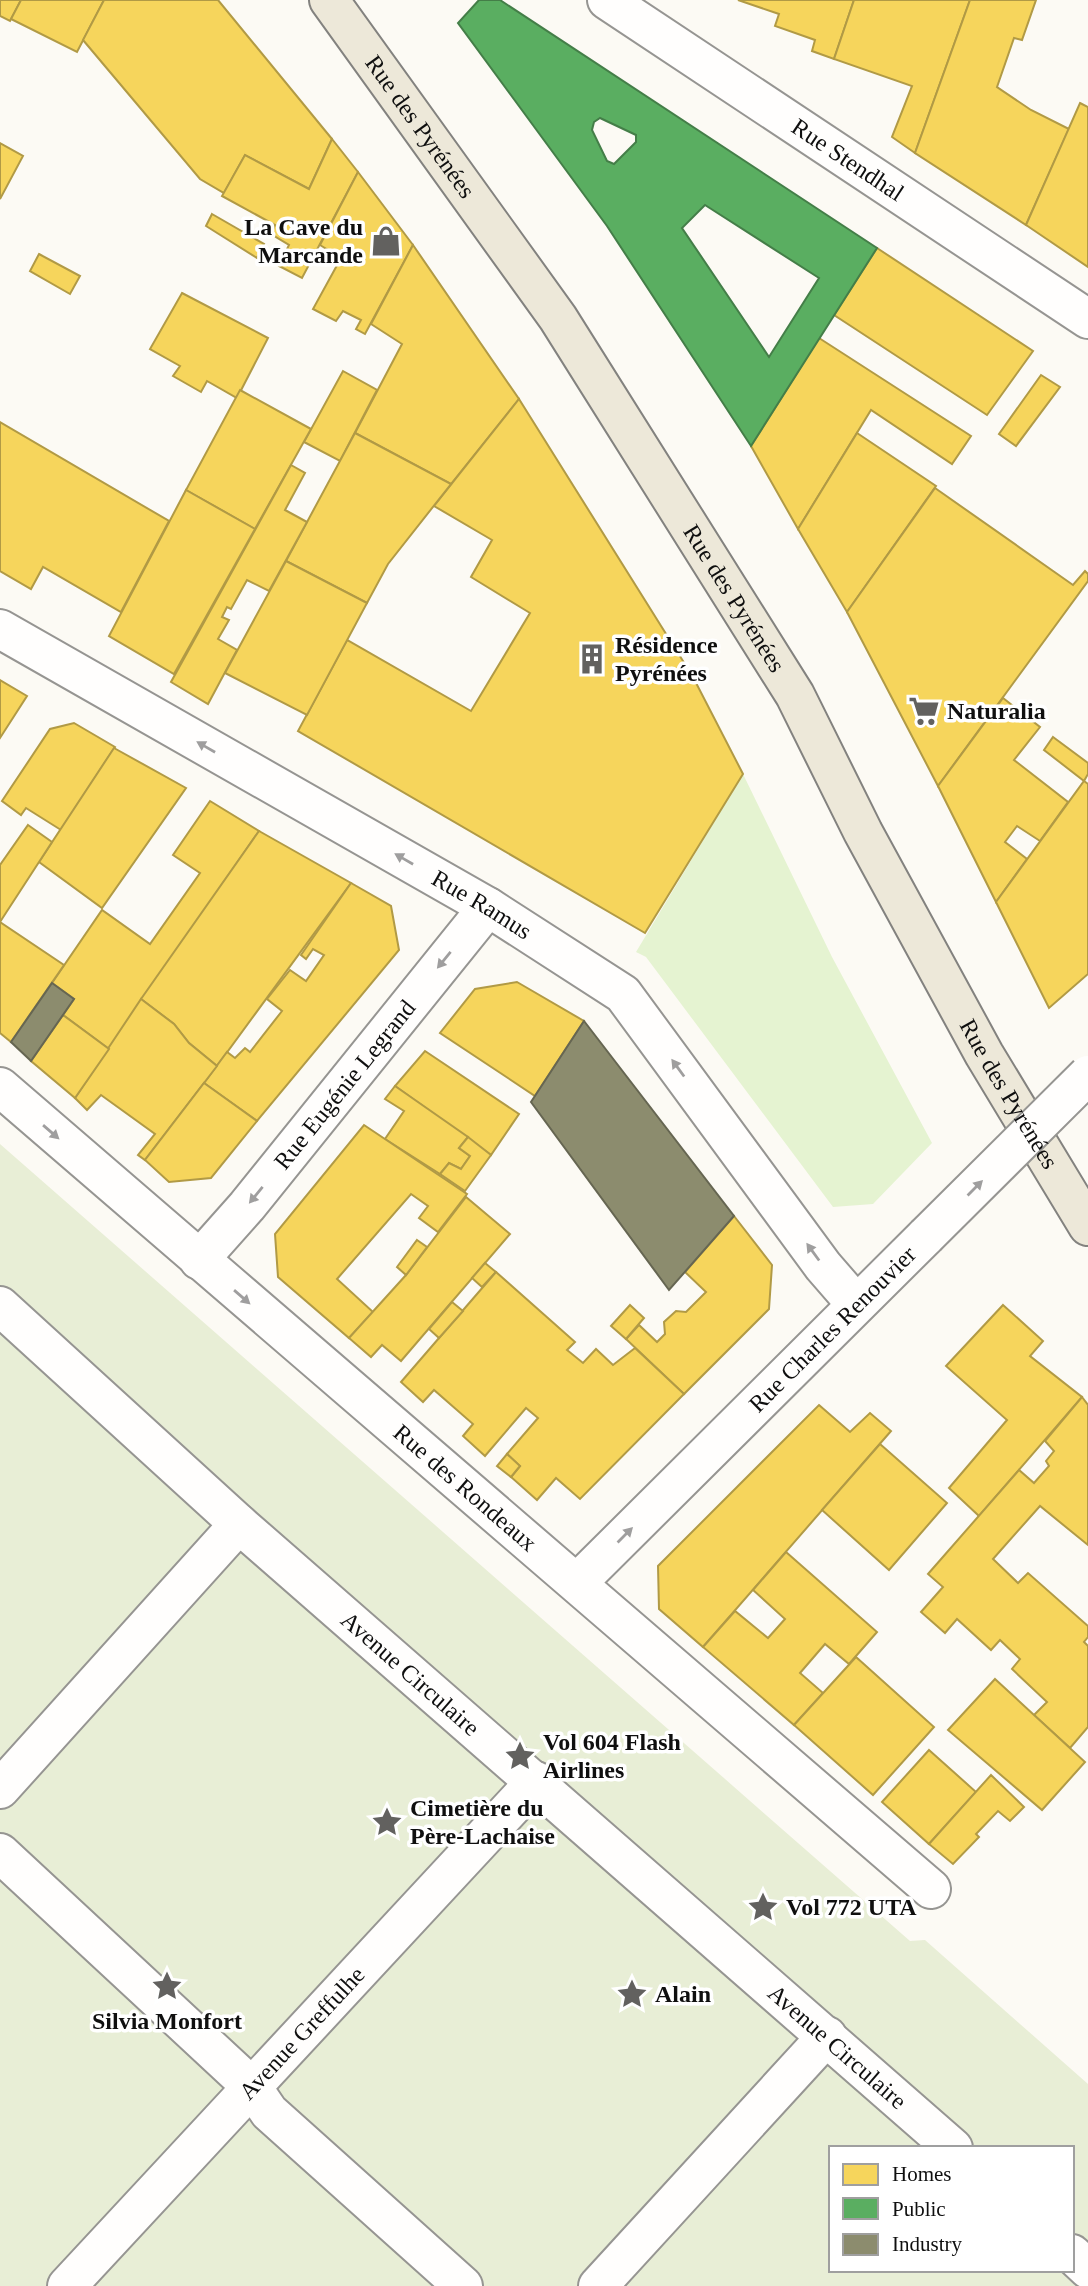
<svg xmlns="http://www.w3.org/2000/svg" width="1088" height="2286" viewBox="0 0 1088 2286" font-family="'Times New Roman',serif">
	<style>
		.green { fill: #e5f3d1 }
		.cemetery { fill: #e8eed6; fill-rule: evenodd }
		.homes { fill: #f6d55c; stroke: #b19a45; stroke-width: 2 }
		.public { fill: #5aae61; stroke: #447e48; stroke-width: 2; fill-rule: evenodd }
		.industry { fill: #8c8c6e; stroke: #666652; stroke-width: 2 }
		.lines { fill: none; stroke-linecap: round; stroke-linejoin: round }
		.minor-casing { stroke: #969592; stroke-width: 42 }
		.major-casing { stroke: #83827f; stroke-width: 42 }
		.minor { stroke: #fffefd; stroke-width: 38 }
		.major { stroke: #ede8d9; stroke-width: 38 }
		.minor-bridge-casing { stroke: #969592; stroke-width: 42; stroke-linecap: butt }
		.minor-bridge { stroke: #fffefd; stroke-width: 38 }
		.oneway { fill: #9f9e9e }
		.labels { text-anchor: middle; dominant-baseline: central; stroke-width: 7; stroke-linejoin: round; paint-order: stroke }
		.street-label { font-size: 24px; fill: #0f0f0f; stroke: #fff }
		.poi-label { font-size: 24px; font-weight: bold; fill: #0f0f0f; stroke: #fff; text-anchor: start }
	</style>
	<rect width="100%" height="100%" fill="#fcfaf4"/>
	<polygon class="green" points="743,774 832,957 932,1143 873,1204 833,1207 646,957 636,952"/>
	<path class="cemetery" d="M0,1144L910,1941L925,1940L1088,2084V2286H0ZM831,2148H1072V2270H831Z"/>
	<g class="homes">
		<polygon points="0,0 21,0 10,21 0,16"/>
		<polygon points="21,0 104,0 77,52 11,19"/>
		<polygon points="104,0 218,0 332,139 309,189 245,155 224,193 200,179 83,40"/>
		<polygon points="738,0 854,0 834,59 812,51 815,40 775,26 779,14"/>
		<polygon points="854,0 970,0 915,153 892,137 912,86 834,59"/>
		<polygon points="970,0 1036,0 1022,40 1014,38 997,87 1031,110 1069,129 1026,225 915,153"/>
		<polygon points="1080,103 1088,107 1088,267 1026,225"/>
		<polygon points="332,139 358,172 302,278 279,266 289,245 271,234 275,225 222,196 245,155 309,189"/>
		<polygon points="0,143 23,156 0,199"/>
		<polygon points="358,172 413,245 365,334 356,329 361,320 343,311 336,321 313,309 341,258 320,245"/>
		<polygon points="212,214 264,244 257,258 206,226"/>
		<polygon points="413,245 519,399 451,484 355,433 402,344 371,324"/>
		<polygon points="877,248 1033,351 987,415 834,315"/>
		<polygon points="39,254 80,276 70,294 30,271"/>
		<polygon points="182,293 268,338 237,398 207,381 201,392 173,376 180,366 150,349"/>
		<polygon points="819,338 971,436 952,464 871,410 798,529 751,446"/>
		<polygon points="343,371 377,390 340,461 304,442"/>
		<polygon points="1041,375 1060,387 1016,446 999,434"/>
		<polygon points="240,390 311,429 255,529 186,490"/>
		<polygon points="519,399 693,677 743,774 645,933 298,731 347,640 471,711 530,613 471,577 492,540 434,506"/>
		<polygon points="0,422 169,521 121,612 43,567 31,589 0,571"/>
		<polygon points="355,433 451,484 388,564 367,603 286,561"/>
		<polygon points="857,433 936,486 847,612 798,529"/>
		<polygon points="291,465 305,473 285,510 307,522 269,591 247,580 231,609 227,607 222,617 229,620 218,639 237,650 208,704 171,682"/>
		<polygon points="935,488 1073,585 1085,571 1088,574 1088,581 938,786 847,612"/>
		<polygon points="186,490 255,529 174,674 109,636"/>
		<polygon points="286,561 367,603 307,715 225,673"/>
		<polygon points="0,680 27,696 0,738"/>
		<polygon points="1003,698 1040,727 1014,760 1068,802 1040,841 1017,826 1005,842 1027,859 996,902 938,786"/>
		<polygon points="74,723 115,747 61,830 26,808 21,815 2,801 50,729"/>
		<polygon points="1053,737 1088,763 1088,774 1084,781 1044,750"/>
		<polygon points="114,748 186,788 102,908 39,862"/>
		<polygon points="1084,781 1088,784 1088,974 1049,1008 996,902"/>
		<polygon points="210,801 259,831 109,1049 63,1015 74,999 52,983 102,910 150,944 200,873 173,855"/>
		<polygon points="28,825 52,842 0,922 0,865"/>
		<polygon points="259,831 351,883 217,1066 189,1043 174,1024 141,999"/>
		<polygon points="351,883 391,906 399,950 257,1121 204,1083 227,1052 235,1058 245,1048 250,1052 282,1011 267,999 290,970 306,981 324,955 313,949 306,959 301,955"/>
		<polygon points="0,922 64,965 11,1042 0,1033"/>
		<polygon points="517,982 584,1021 535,1096 440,1033 475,989"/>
		<polygon points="141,999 174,1024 189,1043 217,1066 145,1160 138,1155 155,1134 101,1095 87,1110 75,1098"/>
		<polygon points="63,1015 109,1049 75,1098 31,1061"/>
		<polygon points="425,1051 519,1114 491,1155 395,1086"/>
		<polygon points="204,1083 257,1121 211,1178 169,1182 145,1160"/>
		<polygon points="395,1086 468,1137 459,1148 470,1156 461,1169 449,1163 440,1174 385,1139 404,1111 385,1099"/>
		<polygon points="364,1125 467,1194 438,1232 419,1218 428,1206 411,1194 337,1279 373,1312 349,1338 278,1277 275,1234"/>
		<polygon points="468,1137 491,1155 465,1191 440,1174 449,1163 461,1169 470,1156 459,1148"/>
		<polygon points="466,1197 510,1234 401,1361 382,1345 371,1357 349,1338 406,1275"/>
		<polygon points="734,1216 772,1265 769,1309 684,1394 626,1339 639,1325 657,1342 665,1334 664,1322 676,1311 686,1312 706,1292 685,1272"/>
		<polygon points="417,1240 427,1247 406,1275 397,1267"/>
		<polygon points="485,1263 496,1272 482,1287 472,1278"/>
		<polygon points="496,1272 575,1342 567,1350 583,1363 596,1349 613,1365 635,1348 684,1394 580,1499 556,1478 537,1500 511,1477 520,1466 507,1454 538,1418 526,1408 485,1456 463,1436 473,1424 434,1390 423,1402 401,1382"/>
		<polygon points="452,1302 463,1311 439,1338 429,1329"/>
		<polygon points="630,1305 644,1318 626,1339 611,1326"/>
		<polygon points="1003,1305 1043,1341 1030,1356 1082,1397 979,1516 949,1488 1007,1420 946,1366"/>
		<polygon points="1082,1397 1088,1405 1088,1545 1040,1506 993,1559 1018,1583 1028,1573 1088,1626 1088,1637 1084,1642 1088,1646 1088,1727 1070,1748 1034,1715 1047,1702 1012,1669 1020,1659 1000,1640 991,1650 957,1619 945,1633 921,1612 943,1587 928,1574 1019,1470 1034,1483 1049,1466 1046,1461 1054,1451 1045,1441"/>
		<polygon points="819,1405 850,1432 870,1413 891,1431 703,1647 659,1609 658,1566"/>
		<polygon points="880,1444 947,1503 889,1570 822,1510"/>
		<polygon points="507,1454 520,1466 511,1477 497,1466"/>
		<polygon points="786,1552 877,1632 849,1664 825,1644 800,1673 823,1693 794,1725 703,1647 735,1611 768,1638 785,1619 753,1590"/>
		<polygon points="856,1657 934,1727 873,1795 794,1725"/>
		<polygon points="995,1679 1085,1762 1042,1810 948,1730"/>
		<polygon points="929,1750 976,1792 929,1844 882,1802"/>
		<polygon points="991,1775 1024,1807 1010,1821 998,1811 976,1834 979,1837 953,1864 929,1844"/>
	</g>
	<path class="public" d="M479,0H500L877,248L751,446L607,226L458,23ZM600,118L636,135V142L614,164L607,161L592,130L594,122ZM705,205L819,278L769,357L682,228Z"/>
	<g class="industry">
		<polygon points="52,983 74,999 31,1061 11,1042"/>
		<polygon points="584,1021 734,1216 669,1290 531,1102"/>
	</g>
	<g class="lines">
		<g class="minor-casing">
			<g id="minor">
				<path id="s1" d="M607,0L1088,319"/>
				<path id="s2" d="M0,629L488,907L623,994L823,1266L856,1304"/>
				<path id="s3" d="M0,1087L931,1889"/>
				<path id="s4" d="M199,1260L247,1206L488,907"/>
				<path id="s5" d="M0,1306L239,1524L953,2148"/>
				<path id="s6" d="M577,1583L926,1236"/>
				<polyline points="0,1789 239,1524"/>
				<polyline points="0,1853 252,2087 269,2112 463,2286"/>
				<polyline points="1072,2254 1088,2269"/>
				<path id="s7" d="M67,2286L536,1781"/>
				<polyline points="598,2286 827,2036"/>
			</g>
		</g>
		<g class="major-casing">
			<g id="major">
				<path id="s8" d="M329,0L558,318L795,695L863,832L984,1054L1088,1226"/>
			</g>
		</g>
		<use href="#minor" class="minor"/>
		<use href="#major" class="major"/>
		<g class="minor-bridge-casing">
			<polyline id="minor-bridge" points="926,1236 1088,1075"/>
		</g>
		<use href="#minor-bridge" class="minor-bridge"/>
	</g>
	<defs><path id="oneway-solid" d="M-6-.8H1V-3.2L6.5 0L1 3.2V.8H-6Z" transform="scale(1.75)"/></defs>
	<g class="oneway">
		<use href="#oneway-solid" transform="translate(206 747) rotate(-150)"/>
		<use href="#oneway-solid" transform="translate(404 859) rotate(-150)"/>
		<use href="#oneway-solid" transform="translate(444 960) rotate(129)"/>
		<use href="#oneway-solid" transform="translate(678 1068) rotate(-126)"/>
		<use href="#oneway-solid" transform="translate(51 1132) rotate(41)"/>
		<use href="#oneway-solid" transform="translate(975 1188) rotate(-45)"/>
		<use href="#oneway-solid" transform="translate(256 1195) rotate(129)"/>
		<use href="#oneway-solid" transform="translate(813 1252) rotate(-126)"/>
		<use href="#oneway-solid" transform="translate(242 1297) rotate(41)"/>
		<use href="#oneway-solid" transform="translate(625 1535) rotate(-45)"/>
	</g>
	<defs>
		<g id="shop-bare" transform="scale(2.415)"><path d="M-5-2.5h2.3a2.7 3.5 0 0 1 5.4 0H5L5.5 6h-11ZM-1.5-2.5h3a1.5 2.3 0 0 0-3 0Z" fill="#62615f" stroke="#fff" stroke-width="2.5" paint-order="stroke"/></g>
		<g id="building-bare" transform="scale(2.415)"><path d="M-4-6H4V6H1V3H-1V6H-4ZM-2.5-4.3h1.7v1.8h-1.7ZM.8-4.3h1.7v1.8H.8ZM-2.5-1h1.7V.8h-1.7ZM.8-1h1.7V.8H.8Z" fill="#62615f" stroke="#fff" stroke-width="2.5" paint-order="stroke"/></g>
		<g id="supermarket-bare" transform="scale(2.415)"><path d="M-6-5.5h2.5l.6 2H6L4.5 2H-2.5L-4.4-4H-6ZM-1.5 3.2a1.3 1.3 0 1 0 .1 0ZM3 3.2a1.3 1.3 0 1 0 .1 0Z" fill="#62615f" stroke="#fff" stroke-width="2.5" paint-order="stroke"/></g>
		<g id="sight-bare" transform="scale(2.415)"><path d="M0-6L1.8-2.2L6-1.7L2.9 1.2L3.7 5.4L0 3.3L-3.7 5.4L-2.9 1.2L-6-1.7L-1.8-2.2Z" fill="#62615f" stroke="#fff" stroke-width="2.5" paint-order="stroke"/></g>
	</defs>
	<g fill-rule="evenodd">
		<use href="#shop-bare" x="386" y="241"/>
		<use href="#building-bare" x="592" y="659"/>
		<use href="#supermarket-bare" x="924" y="711"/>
		<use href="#sight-bare" x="520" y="1756"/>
		<use href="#sight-bare" x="387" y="1822"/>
		<use href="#sight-bare" x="763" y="1907"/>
		<use href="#sight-bare" x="167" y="1986"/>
		<use href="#sight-bare" x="632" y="1994"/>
	</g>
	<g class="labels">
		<g class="street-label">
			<text stroke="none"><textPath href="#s8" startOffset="156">Rue des Pyrénées</textPath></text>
			<text stroke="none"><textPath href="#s1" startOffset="289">Rue Stendhal</textPath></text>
			<text stroke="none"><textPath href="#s8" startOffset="723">Rue des Pyrénées</textPath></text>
			<text stroke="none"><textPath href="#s2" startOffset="555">Rue Ramus</textPath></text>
			<text stroke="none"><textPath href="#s4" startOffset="228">Rue Eugénie Legrand</textPath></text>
			<text stroke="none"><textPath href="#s8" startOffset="1290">Rue des Pyrénées</textPath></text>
			<text stroke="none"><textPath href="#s6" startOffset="360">Rue Charles Renouvier</textPath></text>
			<text stroke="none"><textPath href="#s3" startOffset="614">Rue des Rondeaux</textPath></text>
			<text stroke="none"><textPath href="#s5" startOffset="551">Avenue Circulaire</textPath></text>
			<text stroke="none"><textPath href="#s7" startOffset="345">Avenue Greffulhe</textPath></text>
			<text stroke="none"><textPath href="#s5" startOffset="1118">Avenue Circulaire</textPath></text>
		</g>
		<g class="poi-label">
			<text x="363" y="227" text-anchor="end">La Cave du<tspan x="363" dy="28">Marcande</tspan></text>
			<text x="615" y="645">Résidence<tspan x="615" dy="28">Pyrénées</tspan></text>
			<text x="947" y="711">Naturalia</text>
			<text x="543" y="1742">Vol 604 Flash<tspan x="543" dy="28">Airlines</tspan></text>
			<text x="410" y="1808">Cimetière du<tspan x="410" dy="28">Père-Lachaise</tspan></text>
			<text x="786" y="1907">Vol 772 UTA</text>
			<text x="655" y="1994">Alain</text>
			<text x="167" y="2021" text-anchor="middle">Silvia Monfort</text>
		</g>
	</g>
	<rect x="829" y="2146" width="245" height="126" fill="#ffffff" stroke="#9f9f9f" stroke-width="2"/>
	<rect x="843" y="2164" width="35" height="21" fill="#f6d55c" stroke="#9f9f9f" stroke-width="2"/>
	<text x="892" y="2181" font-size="21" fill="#0f0f0f">Homes</text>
	<rect x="843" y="2198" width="35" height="21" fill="#5aae61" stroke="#9f9f9f" stroke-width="2"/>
	<text x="892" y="2216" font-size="21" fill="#0f0f0f">Public</text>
	<rect x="843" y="2234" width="35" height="21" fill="#8c8c6e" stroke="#9f9f9f" stroke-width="2"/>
	<text x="892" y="2251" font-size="21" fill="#0f0f0f">Industry</text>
</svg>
